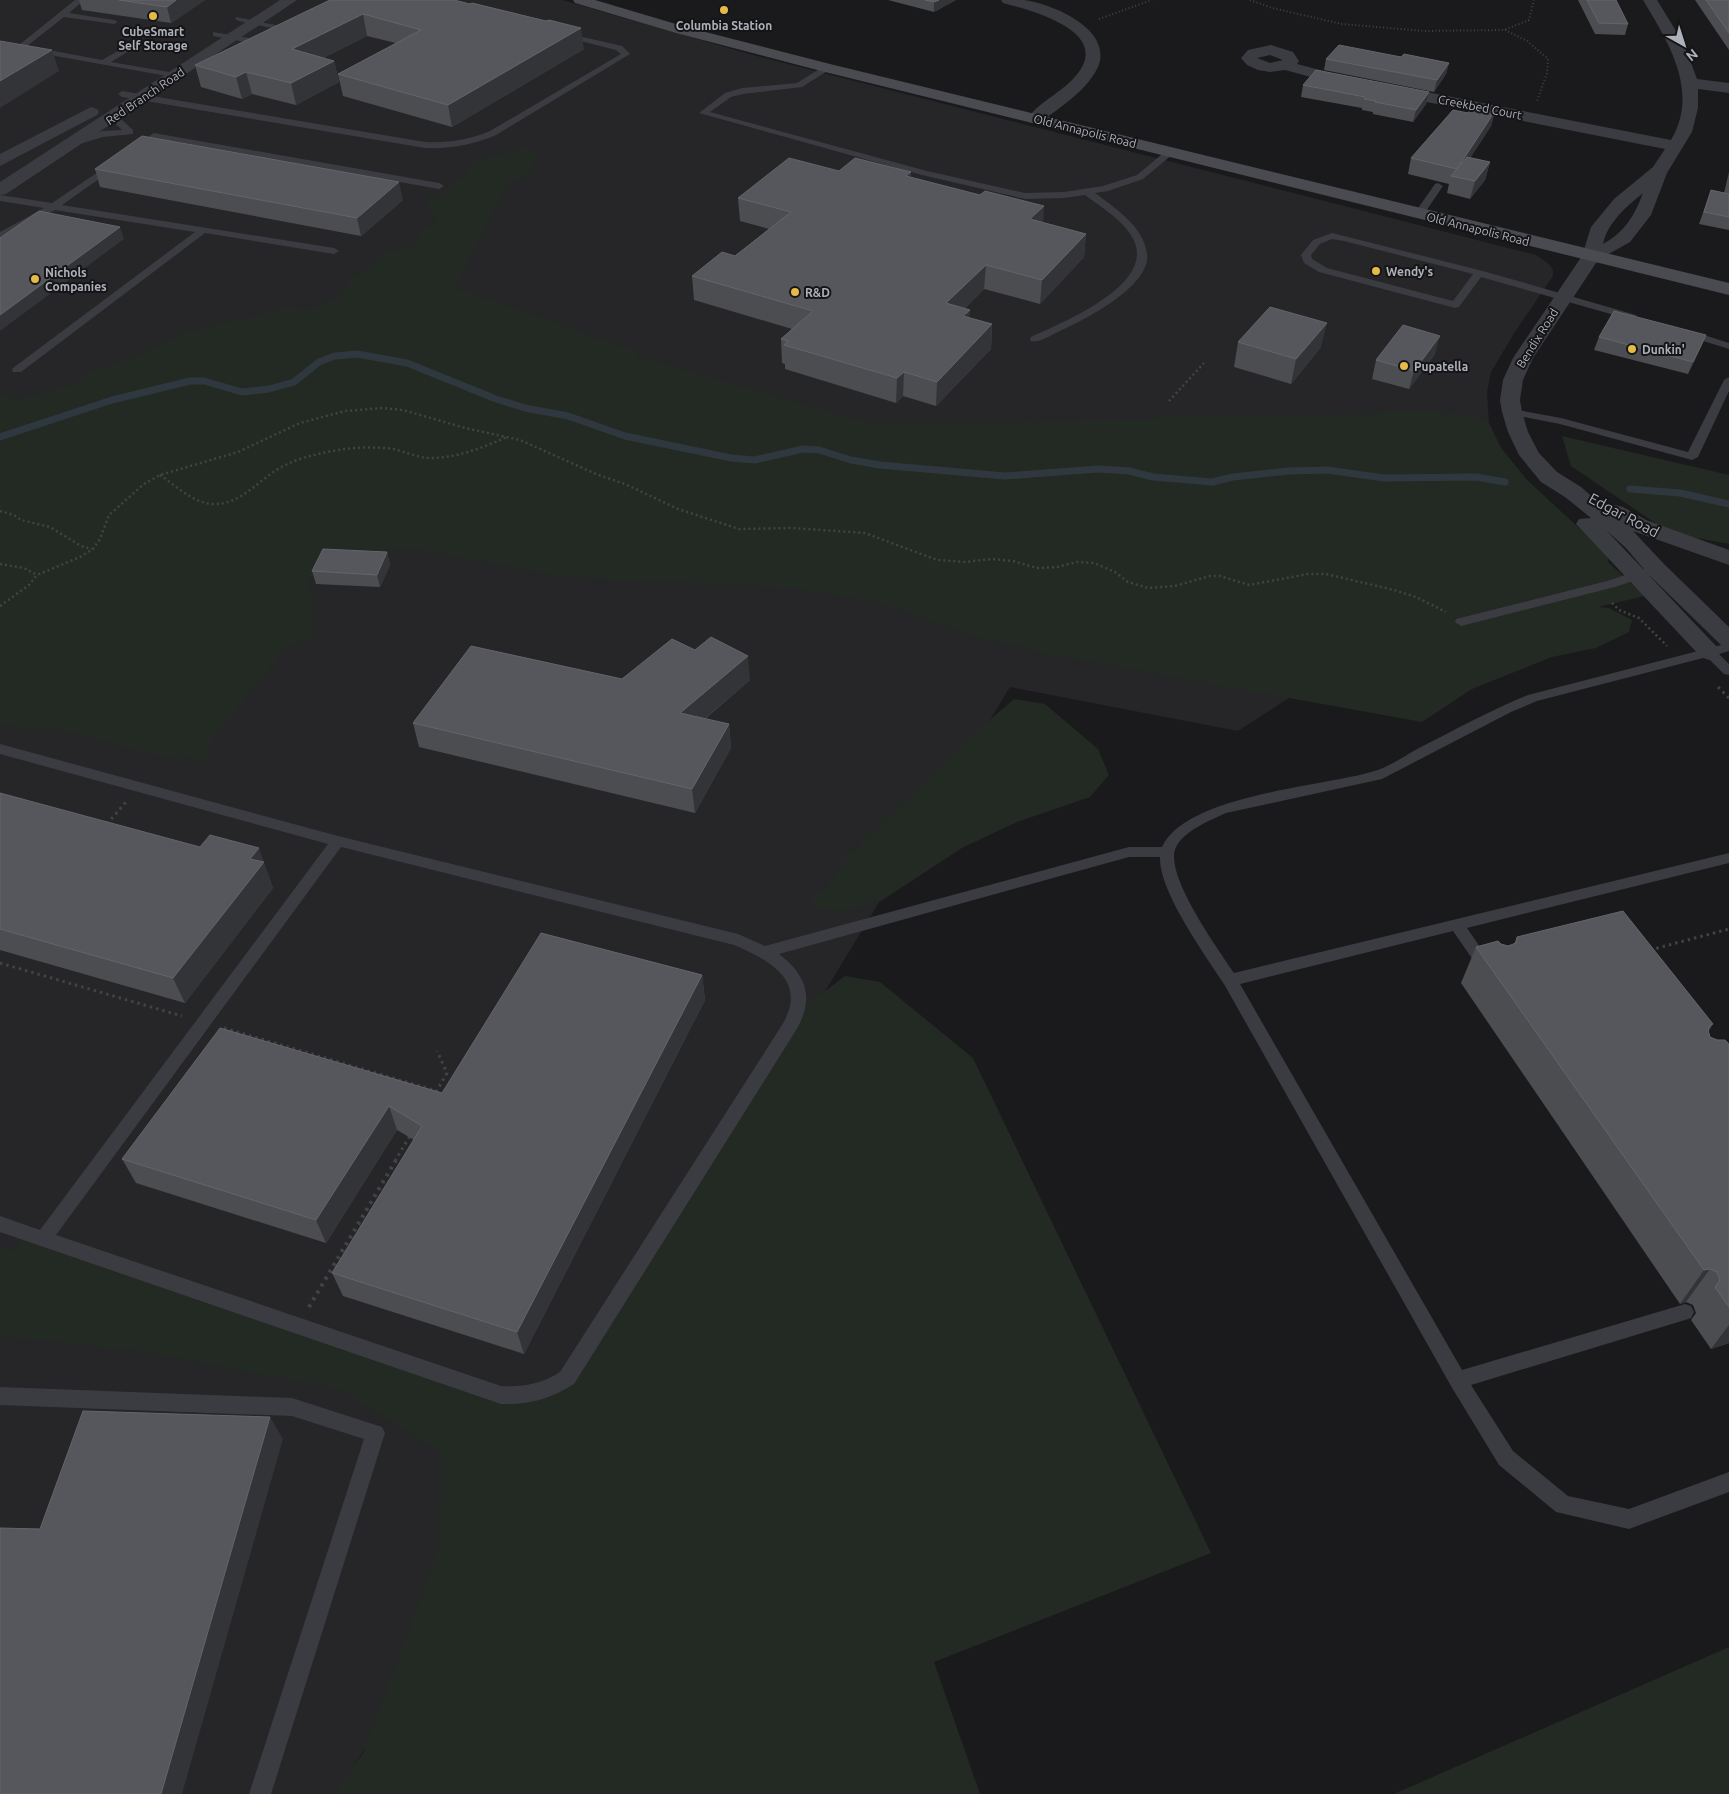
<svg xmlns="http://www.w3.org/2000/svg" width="1729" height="1794" viewBox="0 0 1729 1794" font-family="Ubuntu,sans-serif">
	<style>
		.built { fill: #262629 }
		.green { fill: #222a23 }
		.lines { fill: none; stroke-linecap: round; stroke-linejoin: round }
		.stream { stroke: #30383f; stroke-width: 7 }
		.path-far3 { stroke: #414348; stroke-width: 2; stroke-dasharray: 1 2.5; stroke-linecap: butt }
		.path-far2 { stroke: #414348; stroke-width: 2.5; stroke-dasharray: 2 3; stroke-linecap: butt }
		.path-far1 { stroke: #414348; stroke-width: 3; stroke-dasharray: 2.5 4; stroke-linecap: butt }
		.path { stroke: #414348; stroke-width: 4; stroke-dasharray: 3 5; stroke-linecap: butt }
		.service { fill: #3b3c41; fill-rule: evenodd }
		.minor { fill: #3b3c41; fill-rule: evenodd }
		.tertiary { fill: #3b3c41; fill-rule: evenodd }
		.secondary { fill: #494b51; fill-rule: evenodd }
		.wall { fill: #4b4d51 }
		.shaded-wall { fill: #333437 }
		.building { fill: #56575c; stroke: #64656b }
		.poi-dot { fill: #e6ba47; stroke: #151517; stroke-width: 2 }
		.labels { text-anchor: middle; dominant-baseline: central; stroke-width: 4; stroke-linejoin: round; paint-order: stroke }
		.far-poi-label { font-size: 12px; font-weight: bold; fill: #adb1ba; stroke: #151517; text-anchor: start }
		.far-street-label { font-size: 12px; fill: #adb1ba; stroke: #151517 }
		.street-label { font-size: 15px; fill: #adb1ba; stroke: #151517 }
	</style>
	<rect width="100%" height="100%" fill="#1a1a1c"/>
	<polygon class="built" points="0,0 562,0 753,55 1536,255 1549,264 1553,270 1553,276 1513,335 1491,372 1487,393 1489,423 1501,448 1527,480 1608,555 1408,621 1238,731 1010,687 337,1794 0,1794"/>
	<g class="green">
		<polygon points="524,147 537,154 533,169 508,186 454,287 635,351 637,356 872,424 1150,420 1163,416 1366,414 1405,411 1476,415 1489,424 1501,448 1527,480 1608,555 1608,562 1645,596 1598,607 1609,608 1632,620 1629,632 1596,648 1552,657 1472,689 1422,722 1046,654 1028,648 989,641 878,602 795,588 563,577 414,549 334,554 309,581 312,591 313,638 286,648 207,746 211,764 183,758 180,761 59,730 0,726 0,395 18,399 70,385 94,370 126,360 190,330 204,330 216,322 242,320 285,308 306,310 335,299 350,281 386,251 414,245 421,232 439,219 428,212 425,205 463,176 476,161"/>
		<polygon points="1562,436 1729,475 1729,544 1670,533 1571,466"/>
		<polygon points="1014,699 1045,704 1098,749 1109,775 1090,797 1017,822 962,848 881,901 845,911 817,908 810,896 825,890 843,861 965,741"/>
		<polygon points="845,976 880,982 973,1058 1211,1553 934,1662 980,1794 334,1794 363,1753 440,1545 441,1453 340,1389 151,1353 34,1339 0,1338 0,1248 12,1252 27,1233 501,1395 550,1390 797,1012"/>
		<polygon points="1729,1647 1729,1794 1394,1794"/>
	</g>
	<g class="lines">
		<g class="stream">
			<polyline points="0,437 112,400 190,381 204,381 242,392 269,389 294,382 319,362 335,356 357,354 407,363 496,399 525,408 568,416 625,436 731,458 755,460 803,449 819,450 851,460 880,465 1005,476 1098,469 1129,471 1153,477 1212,482 1233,477 1288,471 1327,470 1384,478 1476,477 1505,482"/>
			<polyline points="1630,489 1680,493 1729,504"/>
		</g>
		<g class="path-far3">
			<polyline points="1250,0 1272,8 1342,24 1425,31 1504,30 1529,20 1534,0"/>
			<polyline points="1099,19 1152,0"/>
			<polyline points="1505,30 1527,41 1548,59 1547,73 1537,101"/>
			<polyline points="155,43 183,47"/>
		</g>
		<g class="path-far2">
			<polyline points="1169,401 1204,363"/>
			<path d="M160,475C176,486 193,503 213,504C239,505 255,484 275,471C286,464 298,459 310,456C337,449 366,445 393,449C407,452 420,459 434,458C460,457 484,447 507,437"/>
			<polyline points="0,511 14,515 21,520 50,527 81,546 92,549"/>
			<polyline points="0,564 24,568 37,575"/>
			<polyline points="1612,603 1619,610 1639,618 1667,646"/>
			<polyline points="0,606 29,585 37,575 80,557 93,549 100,539 109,515 144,484 160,475 238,452 300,423 345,411 383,408 403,410 465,428 520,440 596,474 625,484 678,509 739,529 792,528 865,533 937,560 965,562 992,559 1013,561 1037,568 1057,567 1077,562 1094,563 1115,572 1128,582 1148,588 1175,586 1210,576 1220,576 1249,585 1308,574 1326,574 1394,590 1416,597 1446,612"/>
		</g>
		<g class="path-far1">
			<polyline points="1718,687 1729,698"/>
			<polyline points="107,824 126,802"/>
			<polyline points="1650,950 1729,929"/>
			<polyline points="0,963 182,1016"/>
			<polyline points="224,1028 437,1091"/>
			<polyline points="436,1092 447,1073 437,1051"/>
			<polyline points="395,1161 411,1134"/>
		</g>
		<polyline class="path" points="309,1307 396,1160"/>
		<g class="service">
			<polygon points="75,0 84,0 69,13 114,20 118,22 114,24 64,17 27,46 102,60 139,39 142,39 142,43 111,62 175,73 179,76 178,78 0,46 0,42 19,45"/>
			<polygon points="236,17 290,28 294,30 290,32 239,21 235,19"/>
			<polygon points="213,32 261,40 266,39 270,41 262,45 213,36"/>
			<path d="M561,32L622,46L630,54L496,135C473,145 450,149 425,148L122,97L118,94L122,91L425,142C448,143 469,140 490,131L621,54L616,50L561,36Z"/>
			<path d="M826,65L830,68L829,70L802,87L743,94L731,97L710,112L927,171L1025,193L1064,192L1103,186L1137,175L1167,150H1173V154L1143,179L1108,191L1095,193C1115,208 1143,226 1147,253C1152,286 1084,320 1060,331C1051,335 1040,343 1031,341L1030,339L1031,337C1063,322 1162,283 1131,235C1120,218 1101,207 1085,195L1064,198L1025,199L922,175L699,113L725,93L742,88L797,83Z"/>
			<polygon points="116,112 119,113 122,120 133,130 133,134 103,137 76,145 73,144 73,140 102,131 122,130 115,123 112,115"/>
			<polygon points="154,133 439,183 444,186 439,189 156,139 139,151 133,151 133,147"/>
			<polygon points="113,162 118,165 116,167 62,205 334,248 339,251 334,254 205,233 21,372 13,372 12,370 13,368 195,232 55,210 0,239 0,232 44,208 0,201 0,195 52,203"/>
			<polygon points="1438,183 1443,186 1424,214 1422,216 1416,216 1414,214 1435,184"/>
			<path d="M1332,233L1483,271L1636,315L1637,317L1636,319H1628L1481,277L1459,307L1455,308L1319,272L1304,263L1301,255L1313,240ZM1332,239L1344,241L1473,274L1453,301L1327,268L1312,259L1311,255L1320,244Z"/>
			<polygon points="1685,329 1729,343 1729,349 1681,334 1680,332"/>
			<polygon points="1729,377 1729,391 1698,457 1692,460 1560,424 1508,414 1506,412 1512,409 1561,418 1688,452 1724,380"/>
			<polygon points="1656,565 1660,566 1662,569 1660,572 1615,587 1461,626 1455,622 1456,619 1607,581"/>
			<path d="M1729,643V651L1719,654L1729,664V675L1724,674L1707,657L1537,701L1511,712L1382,779L1226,813C1209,821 1185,830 1176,847C1163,874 1219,950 1234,973L1729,853V863L1467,928L1493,966L1490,970L1485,972L1480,970L1453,931L1240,984L1462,1370L1685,1304L1691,1306L1694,1312L1691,1318L1685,1320L1471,1385L1513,1451L1568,1496L1629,1509L1729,1472V1492L1629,1529L1556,1512L1499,1465L1451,1386L1224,984C1205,954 1159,892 1160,857H1129L779,954C806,975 814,996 798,1027L574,1384C550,1399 529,1405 501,1404L0,1232V1216L40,1230L328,844L0,754V744L338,836L738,934L765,946L1129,847H1162C1186,795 1319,787 1371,772C1388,768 1404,756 1419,748C1455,730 1491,710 1528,695ZM341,847L734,945C769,960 809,981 782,1025L560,1372C541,1384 524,1387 501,1386L56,1235Z"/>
			<polygon points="0,1387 292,1398 382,1427 385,1433 271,1794 249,1794 364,1439 292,1416 0,1405"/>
		</g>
		<g class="minor">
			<polygon points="280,0 297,0 6,194 0,195 0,182"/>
			<path d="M1643,0H1657L1684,44L1697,79L1729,83V93L1698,89V108L1692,132L1667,173L1651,215L1630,242L1598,260L1533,358L1523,380L1520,400L1522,412L1528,432L1539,453L1557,472L1581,487L1606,509L1615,505L1623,507L1646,520L1729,550V565L1633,531L1664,564L1729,627V648L1721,645L1648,574L1626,548L1606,530L1717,647L1721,652L1717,657L1709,660L1701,657L1576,524L1579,519L1591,518L1565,497L1541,482L1519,455L1508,432L1502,412L1500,400L1503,380L1513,358L1582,256L1591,227L1614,199L1653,167L1665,149L1391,95L1385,93L1383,90L1385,87L1391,85L1671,140C1700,91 1668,42 1643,0ZM1643,193C1635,215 1624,233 1603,244C1608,222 1626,207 1643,193Z"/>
			<path d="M1271,45L1293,52L1299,61L1297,64L1354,79L1356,82L1354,85L1348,87L1285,70L1270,72L1258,70L1247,65L1241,58L1248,50ZM1270,55L1283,60L1270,63L1257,58Z"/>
			<polygon points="91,107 97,109 99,112 97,115 0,166 0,154"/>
		</g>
		<path class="tertiary" d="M1001,0C1008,0 1017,0 1024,0C1054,4 1116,31 1097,69C1085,92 1060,107 1041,122H1029L1027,119C1037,104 1058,94 1071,81C1119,34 1037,12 1003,3Z"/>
		<polygon class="secondary" points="573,0 595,0 686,27 830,64 1729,283 1729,295 821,71 676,33 575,3"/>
	</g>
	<g class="wall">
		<polygon points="79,0 205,0 171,23 82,10"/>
		<polygon points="330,0 584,49 452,127 343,96 338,74 396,43 367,36 323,58 334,61 339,82 296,105 252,94 242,99 201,87 195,65"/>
		<polygon points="888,0 956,0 934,12"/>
		<polygon points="1578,0 1616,0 1628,24 1625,35 1595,34"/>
		<polygon points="1695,0 1729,0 1729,50"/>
		<polygon points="1401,57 1449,63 1446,74 1434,92 1324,70 1326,59"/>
		<polygon points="1303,85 1429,92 1426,104 1413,122 1373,114 1373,112 1362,110 1362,108 1301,97"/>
		<polygon points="1495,111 1491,126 1470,158 1490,162 1485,180 1470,199 1447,193 1449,184 1408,174 1411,158 1468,113"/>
		<polygon points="95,169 403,200 361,236 100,187"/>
		<polygon points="839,171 911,178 1043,223 1086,234 1084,257 1040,304 984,289 965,308 969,318 992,324 991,349 936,406 903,396 896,403 785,369 785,364 782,363 781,339 792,329 694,300 692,276 735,256 769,229 740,221 738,198"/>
		<polygon points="1729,172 1729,230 1699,224 1711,190 1724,193"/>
		<polygon points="1706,335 1701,347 1688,374 1594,350 1599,337"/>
		<polygon points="1238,342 1321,347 1291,384 1234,367"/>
		<polygon points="1435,354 1409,389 1372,379 1376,360"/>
		<polygon points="387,552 390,565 380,587 316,584 312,571"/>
		<polygon points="622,679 750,680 705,719 729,724 731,748 695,813 419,747 413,723"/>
		<polygon points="0,793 268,873 268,874 273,888 185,1003 0,950"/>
		<polygon points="1517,937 1713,1024 1708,1032 1710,1037 1729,1044 1729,1343 1711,1349 1691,1320 1696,1313 1693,1305 1686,1302 1680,1304 1461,983 1476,947 1501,944 1508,946 1514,944"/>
		<polygon points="702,975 705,1000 524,1354 343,1296 332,1273 414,1140 397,1130 326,1243 136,1183 122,1159 442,1093"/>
	</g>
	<g class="shaded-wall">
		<polygon points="176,0 205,0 171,23 167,7"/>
		<polygon points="939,0 956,0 934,12 934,2"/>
		<polygon points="363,14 367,36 297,71 292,49"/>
		<polygon points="581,28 584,49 452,127 448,105"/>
		<polygon points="52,50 59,71 0,108 0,81"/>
		<polygon points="334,61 339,82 296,105 291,83"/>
		<polygon points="1449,63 1446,74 1434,92 1437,80"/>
		<polygon points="246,72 252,94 242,99 236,77"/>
		<polygon points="1429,92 1426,104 1413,122 1416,110"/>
		<polygon points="1495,111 1491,126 1458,177 1457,169"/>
		<polygon points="1490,162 1485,180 1470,199 1475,181"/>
		<polygon points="911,172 911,195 906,176"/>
		<polygon points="399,182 403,200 361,236 357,218"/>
		<polygon points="1044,206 1043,229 1030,219"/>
		<polygon points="120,227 124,239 0,331 0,315"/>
		<polygon points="1086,234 1084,257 1040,304 1042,280"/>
		<polygon points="986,265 984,289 945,327 946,303"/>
		<polygon points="970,310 968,334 963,316"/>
		<polygon points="1327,323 1321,347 1291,384 1296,359"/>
		<polygon points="992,324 991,349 936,406 937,382"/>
		<polygon points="1706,335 1701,347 1688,374 1693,362"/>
		<polygon points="1440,336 1435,354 1409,389 1414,371"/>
		<polygon points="904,372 903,396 896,403 897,378"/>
		<polygon points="387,552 390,565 380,587 377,575"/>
		<polygon points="748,656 750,680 683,737 680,713"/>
		<polygon points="729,724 731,748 695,813 692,789"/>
		<polygon points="259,848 273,888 185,1003 173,978 250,859"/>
		<polygon points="702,975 705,1000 524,1354 517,1332"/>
		<polygon points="389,1106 397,1130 326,1243 316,1220"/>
		<polygon points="1710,1269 1686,1302 1680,1304 1704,1270"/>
		<polygon points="1729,1325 1729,1343 1711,1349"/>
		<polygon points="270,1417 283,1439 182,1794 161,1794"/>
	</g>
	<g class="building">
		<polygon points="119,0 176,0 167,7"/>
		<polygon points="330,0 454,0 470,4 472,3 546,21 549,20 581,28 448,105 338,74 421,30 363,14 292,49 334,61 291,83 246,72 236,77 195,65"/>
		<polygon points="925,0 939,0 934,2"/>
		<polygon points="1587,0 1616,0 1628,24 1599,23"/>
		<polygon points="1706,0 1729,0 1729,33"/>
		<polygon points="0,41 52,50 0,81"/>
		<polygon points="1339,45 1401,57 1404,54 1449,63 1437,80 1326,59"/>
		<polygon points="1316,70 1429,92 1416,110 1375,102 1376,101 1364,99 1365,97 1303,85"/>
		<polygon points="1473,106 1495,111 1457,169 1411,158 1453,110 1468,113"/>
		<polygon points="142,136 399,182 357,218 95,169"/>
		<polygon points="1467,157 1490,162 1475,181 1451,176"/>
		<polygon points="789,158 839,171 855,158 911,172 906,176 980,195 985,191 1044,206 1030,219 1086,234 1042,280 986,265 946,303 970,310 963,316 992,324 937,382 904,372 897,378 784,345 788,341 781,339 813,311 692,276 722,252 735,256 791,212 738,198"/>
		<polygon points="1711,190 1729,194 1729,217 1704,212"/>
		<polygon points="39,211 120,227 0,315 0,238"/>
		<polygon points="1270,307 1327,323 1296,359 1238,342"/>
		<polygon points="1614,311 1706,335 1693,362 1599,337"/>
		<polygon points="1403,325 1440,336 1414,371 1376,360"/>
		<polygon points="323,549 387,552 377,575 312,571"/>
		<polygon points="711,637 748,656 680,713 729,724 692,789 413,723 471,646 622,679 672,639 695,650"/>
		<polygon points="0,793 200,847 210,835 259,848 250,859 264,862 173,978 0,929"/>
		<polygon points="1623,911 1713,1024 1710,1025 1708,1030 1710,1037 1717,1040 1725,1040 1729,1044 1729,1307 1715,1287 1720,1280 1717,1272 1710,1269 1704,1270 1476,947 1498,941 1501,944 1508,946 1516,943 1517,937"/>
		<polygon points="541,933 702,975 517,1332 332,1273 422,1126 389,1106 316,1220 122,1159 220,1028 442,1093"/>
		<polygon points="83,1411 270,1417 161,1794 0,1794 0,1528 40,1529"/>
	</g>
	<g class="poi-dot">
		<circle cx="724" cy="10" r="5"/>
		<circle cx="153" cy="16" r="5"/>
		<circle cx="1376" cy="271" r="5"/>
		<circle cx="35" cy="279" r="5"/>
		<circle cx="795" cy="292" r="5"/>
		<circle cx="1632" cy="349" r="5"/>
		<circle cx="1404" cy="366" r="5"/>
	</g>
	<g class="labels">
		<g class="far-poi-label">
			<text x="724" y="25" text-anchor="middle">Columbia Station</text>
			<text x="153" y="31" text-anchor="middle">CubeSmart<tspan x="153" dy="14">Self Storage</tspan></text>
			<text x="1386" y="271">Wendy's</text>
			<text x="45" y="272">Nichols<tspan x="45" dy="14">Companies</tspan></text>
			<text x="805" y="292">R&amp;D</text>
			<text x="1642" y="349">Dunkin'</text>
			<text x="1414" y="366">Pupatella</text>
		</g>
		<g class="far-street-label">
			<text transform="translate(145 96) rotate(-34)">Red Branch Road</text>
			<text transform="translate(1480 107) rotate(11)">Creekbed Court</text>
			<text transform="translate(1085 131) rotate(14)">Old Annapolis Road</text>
			<text transform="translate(1478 229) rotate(14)">Old Annapolis Road</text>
			<text transform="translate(1537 338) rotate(-58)">Bendix Road</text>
		</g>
		<g class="street-label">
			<text transform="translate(1624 515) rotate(28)">Edgar Road</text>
		</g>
	</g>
	<g transform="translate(1684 45) rotate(141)" stroke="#151517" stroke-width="4" paint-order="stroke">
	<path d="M0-4L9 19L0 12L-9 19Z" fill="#adb1ba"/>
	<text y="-8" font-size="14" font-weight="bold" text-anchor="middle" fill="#adb1ba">N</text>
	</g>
</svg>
